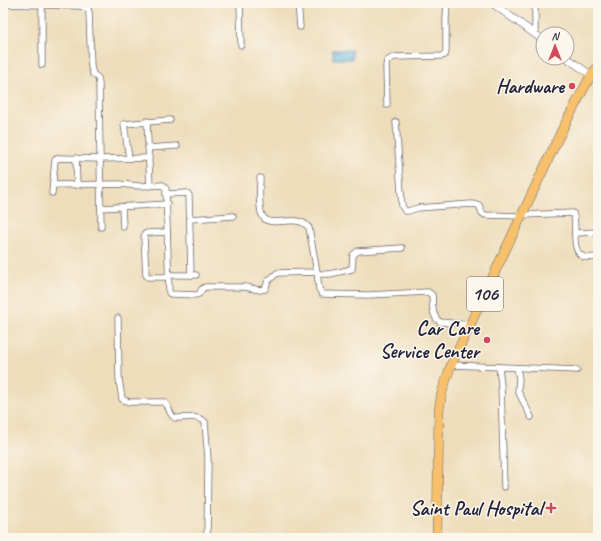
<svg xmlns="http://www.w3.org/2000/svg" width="601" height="541" viewBox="0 0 601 541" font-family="Caveat,sans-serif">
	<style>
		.water { fill: #66b8e2; stroke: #446d8e }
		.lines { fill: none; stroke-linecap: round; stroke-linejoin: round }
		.minor-casing { stroke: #696368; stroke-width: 7 }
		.tertiary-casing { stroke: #696368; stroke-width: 8 }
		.trunk-casing { stroke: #696368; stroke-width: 10 }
		.minor { stroke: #fff; stroke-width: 5.5 }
		.tertiary { stroke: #fff; stroke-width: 7 }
		.trunk { stroke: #f7c06c; stroke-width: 9 }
		.poi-dot { fill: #d1495b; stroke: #fbf7ec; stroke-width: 1.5 }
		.labels { text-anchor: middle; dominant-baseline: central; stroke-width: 3; stroke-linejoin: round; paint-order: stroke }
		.shield { fill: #fbf7ec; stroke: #636270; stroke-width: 1 }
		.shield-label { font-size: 19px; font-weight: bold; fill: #22223b }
		.poi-label { font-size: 20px; font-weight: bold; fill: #22223b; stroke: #fbf7ec; text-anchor: end }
	</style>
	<rect width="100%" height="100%" fill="#fbf7ec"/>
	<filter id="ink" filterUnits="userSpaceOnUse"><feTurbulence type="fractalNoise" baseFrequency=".025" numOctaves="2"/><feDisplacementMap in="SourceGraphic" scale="8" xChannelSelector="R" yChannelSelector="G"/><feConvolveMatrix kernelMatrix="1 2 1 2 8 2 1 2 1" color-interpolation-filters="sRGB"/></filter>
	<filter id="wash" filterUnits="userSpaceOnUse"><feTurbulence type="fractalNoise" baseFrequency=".012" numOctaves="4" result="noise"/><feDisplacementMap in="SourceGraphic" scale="16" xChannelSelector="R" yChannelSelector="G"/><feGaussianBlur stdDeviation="0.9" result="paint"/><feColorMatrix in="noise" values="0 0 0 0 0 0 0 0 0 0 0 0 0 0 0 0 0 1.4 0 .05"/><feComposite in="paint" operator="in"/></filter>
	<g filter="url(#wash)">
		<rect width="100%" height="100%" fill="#edb"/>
		<rect class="water" x="333" y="50" width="19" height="9"/>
	</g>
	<g filter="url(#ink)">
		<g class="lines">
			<g class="minor-casing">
				<g id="minor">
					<polyline points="240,3 241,45"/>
					<polyline points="298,3 300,27"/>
					<polyline points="3,4 42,5 42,65"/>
					<polyline points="42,5 80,6 88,9 89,12 91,67 93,74 98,78 99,84 101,227"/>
					<polyline points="535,34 535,3"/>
					<polyline points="387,105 386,66 387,61 394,57 441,56 445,55 446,52 446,19 447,3"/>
					<polyline points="147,121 150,186"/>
					<polyline points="396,122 402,206 405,211 408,211 418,208 471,204 479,205 482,213 485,215 522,216"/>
					<polyline points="148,148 177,146"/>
					<polyline points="76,158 77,185"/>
					<polyline points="129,158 124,124 170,120"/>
					<path d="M260,178C260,188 258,206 262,215C268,231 297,211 309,228L317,272"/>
					<path d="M53,185L119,184L139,186L163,185L166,189L169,293L171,294L196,295L199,294L202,289L205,287H245L260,290L265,289L268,281L277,273L317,272L319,289L322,294L368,295L428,292L432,295C433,304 431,316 440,322L470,325"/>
					<polyline points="52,193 55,160 59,158 99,159 149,158"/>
					<polyline points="166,194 187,193 189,195 191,275"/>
					<polyline points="122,207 123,227"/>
					<polyline points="101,208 167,204"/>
					<path d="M522,215L573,213C578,224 570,249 582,256C586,259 593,257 598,257"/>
					<polyline points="190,219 233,216"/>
					<polyline points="167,232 147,233 145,234 144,237 146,275 148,277 169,277"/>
					<polyline points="575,233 598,232"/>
					<polyline points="318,274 330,274 352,269 353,255 358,251 402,248"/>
					<polyline points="169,275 196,275"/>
					<path d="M118,318L119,379L122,399L129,402H164C170,406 168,414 175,418C184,418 198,415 205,422L208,459L207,538"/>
					<polyline points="451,365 577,370"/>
					<polyline points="499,367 501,385 504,487"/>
					<polyline points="517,368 519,379 518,391 531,417"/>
				</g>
			</g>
			<g class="tertiary-casing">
				<g id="tertiary">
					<polyline points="492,3 543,40"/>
					<polyline points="567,58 598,80"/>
				</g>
			</g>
			<g class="trunk-casing">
				<polyline id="trunk" points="437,538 439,410 442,392 451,365 563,128 591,75 598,67"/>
			</g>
			<use href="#minor" class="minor"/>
			<use href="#tertiary" class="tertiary"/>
			<use href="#trunk" class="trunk"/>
		</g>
	</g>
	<g class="poi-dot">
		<circle cx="572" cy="86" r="4"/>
		<circle cx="487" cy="340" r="4"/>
		<path d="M549 502h4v4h4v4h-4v4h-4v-4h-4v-4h4z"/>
	</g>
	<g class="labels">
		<rect class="shield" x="467" y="277" width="36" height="34" rx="3"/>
		<g class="shield-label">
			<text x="485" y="294">106</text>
		</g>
		<g class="poi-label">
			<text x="564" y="86">Hardware</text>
			<text x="479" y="328">Car Care<tspan x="479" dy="23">Service Center</tspan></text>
			<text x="542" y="508">Saint Paul Hospital</text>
		</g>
	</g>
	<rect width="601" height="541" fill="none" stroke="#fbf7ec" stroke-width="16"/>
	<g transform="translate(555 46)"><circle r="19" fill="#fbf7ec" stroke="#a4a2a5"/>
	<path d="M0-3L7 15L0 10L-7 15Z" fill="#d1495b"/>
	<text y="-6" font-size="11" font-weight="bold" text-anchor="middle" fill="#22223b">N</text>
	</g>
</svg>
